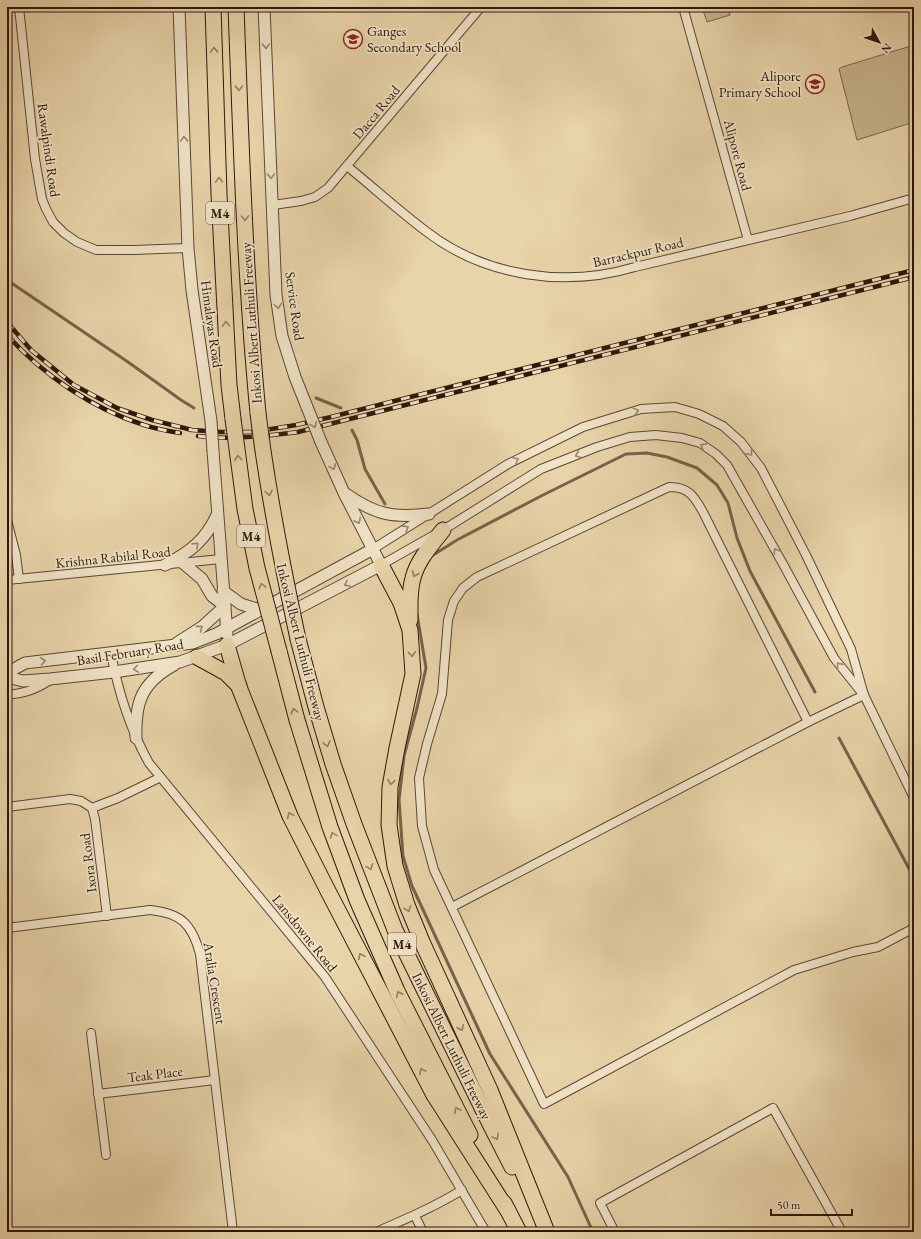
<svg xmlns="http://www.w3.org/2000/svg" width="921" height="1239" viewBox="0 0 921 1239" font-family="'EB Garamond',serif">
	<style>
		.green { fill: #c8b48e; stroke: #7b664c }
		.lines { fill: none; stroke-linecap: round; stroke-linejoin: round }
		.stream { stroke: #786249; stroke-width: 3 }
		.minor-casing { stroke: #5c4632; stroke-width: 10 }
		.tertiary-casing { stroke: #5c4632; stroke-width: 13 }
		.motorway-casing { stroke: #2e170a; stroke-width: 17 }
		.minor { stroke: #f0e3c7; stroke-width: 8 }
		.tertiary { stroke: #f0e3c7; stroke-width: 11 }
		.motorway { stroke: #e8d4a9; stroke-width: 15 }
		.rail-casing { stroke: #2e170a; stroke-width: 4.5 }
		.rail { stroke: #f0e3c7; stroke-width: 3; stroke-dasharray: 9; stroke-linecap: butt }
		.tertiary-bridge-casing { stroke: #5c4632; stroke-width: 13; stroke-linecap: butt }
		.motorway-bridge-casing { stroke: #2e170a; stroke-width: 17; stroke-linecap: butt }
		.tertiary-bridge { stroke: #f0e3c7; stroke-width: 11 }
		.motorway-bridge { stroke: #e8d4a9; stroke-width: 15 }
		.oneway { stroke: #998772 }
		.oneway2 { stroke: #947f61 }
		.labels { text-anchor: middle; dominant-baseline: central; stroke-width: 3.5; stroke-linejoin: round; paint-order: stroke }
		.shield { fill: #f0e3c7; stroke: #685443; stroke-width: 1 }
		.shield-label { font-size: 13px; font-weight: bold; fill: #2e170a }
		.poi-label { font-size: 14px; fill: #2e170a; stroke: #f0e3c7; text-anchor: start }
		.street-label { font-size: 14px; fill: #2e170a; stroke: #f0e3c7 }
	</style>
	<rect width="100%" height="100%" fill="#e8d4a9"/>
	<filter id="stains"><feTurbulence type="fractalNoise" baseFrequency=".005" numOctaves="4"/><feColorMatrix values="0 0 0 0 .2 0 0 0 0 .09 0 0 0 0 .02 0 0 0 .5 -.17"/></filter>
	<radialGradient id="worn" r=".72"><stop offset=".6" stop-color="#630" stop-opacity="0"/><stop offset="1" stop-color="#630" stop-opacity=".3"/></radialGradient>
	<g class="green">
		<polygon points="702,7 728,7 730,15 707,22"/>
		<polygon points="914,45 914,122 857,140 839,69 842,67"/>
	</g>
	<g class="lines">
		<g class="stream">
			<polyline points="7,280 128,362 181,400 194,408"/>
			<polyline points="316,398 341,408"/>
			<polyline points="352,430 357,440 365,469 385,504"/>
			<polyline points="430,557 457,540 541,496 626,454 647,453 667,457 697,468 717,485 728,503 737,538 750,571 815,692"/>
			<polyline points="417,614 426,668 417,708 404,756 399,800 403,856 412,886 490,1054 568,1177 593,1232"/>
			<polyline points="839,738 914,878"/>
		</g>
		<g class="minor-casing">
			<g id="minor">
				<polyline points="19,7 35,159 42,199 46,209 53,222 64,233 77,242 96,250 133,250 188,248"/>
				<polyline points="683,7 748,240"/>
				<path d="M347,166C374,188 399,211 427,232C486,277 565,288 635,267L850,216L914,198"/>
				<polyline points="273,205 301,201 315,197 328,188 481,7"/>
				<polyline points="7,520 16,555 19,579"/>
				<polyline points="373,549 508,464 583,427 641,409 675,407 699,414 723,426 741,442 761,468 806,555 851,649 864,695 914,798"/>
				<polyline points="381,565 443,530 541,469 597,447 630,437 656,435 682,438 700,443 716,454 727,465 783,564 834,658 862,693"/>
				<polyline points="7,580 221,559"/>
				<path d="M111,653C118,691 130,729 149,763L325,977L432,1140L486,1232"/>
				<path d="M7,695C25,693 35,690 50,680"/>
				<path d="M808,722L703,512C694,496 689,487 669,487L477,577L463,588L454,601L448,620L442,694L427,744L419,778L422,826L434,870L544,1104L794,970L853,952L878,947L914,928"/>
				<polyline points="7,807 70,799 81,801 92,808"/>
				<polyline points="92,808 95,819 107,916"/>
				<polyline points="92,808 118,798 159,778"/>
				<polyline points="452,907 808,722 864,695"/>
				<path d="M7,928L150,910C181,913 192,924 200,954L233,1232"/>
				<polyline points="91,1033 106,1155"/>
				<polyline points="98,1094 215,1080"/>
				<polyline points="415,1216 423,1232"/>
				<path d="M376,1232C406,1219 434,1207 462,1190"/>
				<polyline points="615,1232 600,1203 773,1108 842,1232"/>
			</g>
		</g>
		<g class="tertiary-casing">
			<g id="tertiary">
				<polyline points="179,7 188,248 192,290 211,421"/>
				<polyline points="264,7 276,295 282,336 295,377 307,407"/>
				<polyline points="213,451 227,634"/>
				<path d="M346,494C376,515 393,518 429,514"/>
				<path d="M165,565C190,552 205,541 217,515"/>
				<polyline points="223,591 241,604 260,610"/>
				<polyline points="177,643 202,627 225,606 212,596 202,579 183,563"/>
				<polyline points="7,673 25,663 193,643 216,634 373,549"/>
				<polyline points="7,677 23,681 50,679 114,672 180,662 227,645 381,565 344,493 321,442"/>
				<path d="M136,738C135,703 141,683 174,665"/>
			</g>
		</g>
		<g class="motorway-casing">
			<g id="motorway">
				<polyline points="213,7 219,194 229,385 233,419"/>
				<path d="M236,7C241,142 245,278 258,413"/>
				<polyline points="381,565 401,603 410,630 413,674 397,748 390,787 389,825 395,866 407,905 423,944 490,1090 547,1232"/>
				<path d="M410,620C410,606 409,591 413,578C417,561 432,544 443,530"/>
				<polyline points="298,639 316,707 333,764 354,824 395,930 489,1122 512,1167"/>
				<polyline points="227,645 239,687 290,816 328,891 434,1095 508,1211"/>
				<polyline points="279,651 297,720 330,827 357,900 397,991 470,1135"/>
				<polyline points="197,657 226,673 239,686"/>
				<polyline points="504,1203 519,1232"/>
			</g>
		</g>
		<use href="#minor" class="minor"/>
		<use href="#tertiary" class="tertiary"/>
		<use href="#motorway" class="motorway"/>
		<g class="rail-casing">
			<g id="rail">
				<polyline points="7,322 31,350 74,385 117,408 152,420 192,430 221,432 252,432 296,425 331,417 914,270"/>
				<path d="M7,335C43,375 93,409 144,425C156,429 168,431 180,433"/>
				<path d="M198,436C231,440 264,436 298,432L914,277"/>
			</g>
		</g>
		<use href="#rail" class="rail"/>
		<g class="tertiary-bridge-casing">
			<g id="tertiary-bridge">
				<polyline points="307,407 321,442"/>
				<polyline points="211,421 213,451"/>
			</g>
		</g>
		<g class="motorway-bridge-casing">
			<g id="motorway-bridge">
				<path d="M258,413C267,489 282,564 298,639"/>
				<polyline points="233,419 245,509 257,568 279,651"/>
			</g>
		</g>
		<use href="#tertiary-bridge" class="tertiary-bridge"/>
		<use href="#motorway-bridge" class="motorway-bridge"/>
	</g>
	<defs><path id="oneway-chevron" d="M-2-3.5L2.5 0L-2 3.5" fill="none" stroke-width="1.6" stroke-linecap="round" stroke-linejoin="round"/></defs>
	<g class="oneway">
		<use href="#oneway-chevron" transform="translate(266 46) rotate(88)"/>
		<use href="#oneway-chevron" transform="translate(184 139) rotate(-92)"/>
		<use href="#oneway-chevron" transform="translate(271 176) rotate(88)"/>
		<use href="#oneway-chevron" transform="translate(278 306) rotate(82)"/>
		<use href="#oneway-chevron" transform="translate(636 411) rotate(-16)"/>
		<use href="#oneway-chevron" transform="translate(314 425) rotate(68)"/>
		<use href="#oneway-chevron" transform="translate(703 446) rotate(-150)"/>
		<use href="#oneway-chevron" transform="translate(750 453) rotate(53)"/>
		<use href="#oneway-chevron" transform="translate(578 455) rotate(158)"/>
		<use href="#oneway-chevron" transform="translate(516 460) rotate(-26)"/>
		<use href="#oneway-chevron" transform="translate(333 467) rotate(66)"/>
		<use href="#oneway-chevron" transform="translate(358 521) rotate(63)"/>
		<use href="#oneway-chevron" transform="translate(406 528) rotate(-32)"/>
		<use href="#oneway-chevron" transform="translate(196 545) rotate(-44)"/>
		<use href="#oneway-chevron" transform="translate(776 551) rotate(-120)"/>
		<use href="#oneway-chevron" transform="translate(347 584) rotate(153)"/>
		<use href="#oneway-chevron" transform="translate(200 628) rotate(-36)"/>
		<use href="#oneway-chevron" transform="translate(43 661) rotate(-7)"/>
		<use href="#oneway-chevron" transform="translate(839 665) rotate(-129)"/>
		<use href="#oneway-chevron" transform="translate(136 669) rotate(172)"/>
	</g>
	<g class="oneway2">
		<use href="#oneway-chevron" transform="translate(214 50) rotate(-92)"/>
		<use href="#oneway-chevron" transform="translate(239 88) rotate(88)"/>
		<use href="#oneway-chevron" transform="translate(219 180) rotate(-92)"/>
		<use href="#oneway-chevron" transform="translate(245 218) rotate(88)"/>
		<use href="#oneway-chevron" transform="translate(226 324) rotate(-93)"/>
		<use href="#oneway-chevron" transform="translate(238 458) rotate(-98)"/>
		<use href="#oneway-chevron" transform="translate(269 493) rotate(80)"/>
		<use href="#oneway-chevron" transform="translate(415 574) rotate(112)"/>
		<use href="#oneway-chevron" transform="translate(262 586) rotate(-104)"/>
		<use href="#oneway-chevron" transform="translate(412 654) rotate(86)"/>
		<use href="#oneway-chevron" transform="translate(294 711) rotate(-105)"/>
		<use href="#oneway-chevron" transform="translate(327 744) rotate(74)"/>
		<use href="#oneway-chevron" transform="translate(391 782) rotate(99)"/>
		<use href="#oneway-chevron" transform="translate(290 815) rotate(-114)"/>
		<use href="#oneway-chevron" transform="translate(333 835) rotate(-111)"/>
		<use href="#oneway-chevron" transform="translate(370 867) rotate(69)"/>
		<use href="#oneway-chevron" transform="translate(408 909) rotate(69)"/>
		<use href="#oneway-chevron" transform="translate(361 956) rotate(-117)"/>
		<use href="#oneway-chevron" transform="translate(399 994) rotate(-116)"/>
		<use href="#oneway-chevron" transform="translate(461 1028) rotate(65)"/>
		<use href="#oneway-chevron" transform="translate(422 1071) rotate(-118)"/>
		<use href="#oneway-chevron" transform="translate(457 1110) rotate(-117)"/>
		<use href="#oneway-chevron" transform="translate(496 1137) rotate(62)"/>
	</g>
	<defs>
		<g id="school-ring" transform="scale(1)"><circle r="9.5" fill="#f0e3c7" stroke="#8f2418" stroke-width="1.5"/><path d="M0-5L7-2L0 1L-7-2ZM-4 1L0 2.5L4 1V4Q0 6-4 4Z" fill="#8f2418"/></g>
	</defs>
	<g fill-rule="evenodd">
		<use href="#school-ring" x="353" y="39"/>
		<use href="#school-ring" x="815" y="84"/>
	</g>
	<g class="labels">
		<g class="shield">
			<rect x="206" y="202" width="28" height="22" rx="3"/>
			<rect x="237" y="525" width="28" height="22" rx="3"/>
			<rect x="388" y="933" width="28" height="22" rx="3"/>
		</g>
		<g class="shield-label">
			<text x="220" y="213">M4</text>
			<text x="251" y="536">M4</text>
			<text x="402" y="944">M4</text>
		</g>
		<g class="poi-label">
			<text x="367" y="31">Ganges<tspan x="367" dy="16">Secondary School</tspan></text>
			<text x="801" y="76" text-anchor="end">Alipore<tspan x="801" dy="16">Primary School</tspan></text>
		</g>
		<g class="street-label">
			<text transform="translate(376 112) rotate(-50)">Dacca Road</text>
			<text transform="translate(49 150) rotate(82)">Rawalpindi Road</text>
			<text transform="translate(738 155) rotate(75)">Alipore Road</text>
			<text transform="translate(638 252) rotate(-13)">Barrackpur Road</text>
			<text transform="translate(295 306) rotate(82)">Service Road</text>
			<text transform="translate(251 323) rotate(-94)">Inkosi Albert Luthuli Freeway</text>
			<text transform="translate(212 324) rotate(82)">Himalayas Road</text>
			<text transform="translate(113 557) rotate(-6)">Krishna Rabilal Road</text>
			<text transform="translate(301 642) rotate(76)">Inkosi Albert Luthuli Freeway</text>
			<text transform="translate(130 652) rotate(-9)">Basil February Road</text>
			<text transform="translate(88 863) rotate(-97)">Ixora Road</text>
			<text transform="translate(305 933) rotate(51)">Lansdowne Road</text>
			<text transform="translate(215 983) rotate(81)">Aralia Crescent</text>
			<text transform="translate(452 1046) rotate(64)">Inkosi Albert Luthuli Freeway</text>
			<text transform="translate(155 1074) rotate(-7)">Teak Place</text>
		</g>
	</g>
	<rect width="921" height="1239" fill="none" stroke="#e8d4a9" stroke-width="24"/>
	<rect x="8" y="8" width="905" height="1223" fill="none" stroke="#2e170a" stroke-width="2"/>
	<rect x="12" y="12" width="897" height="1215" fill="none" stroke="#2e170a"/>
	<g transform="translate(879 42) rotate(130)" stroke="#f0e3c7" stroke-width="3" paint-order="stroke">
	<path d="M0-3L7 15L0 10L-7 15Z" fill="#2e170a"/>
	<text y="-6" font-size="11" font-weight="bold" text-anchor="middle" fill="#2e170a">N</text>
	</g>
	<path d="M771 1209v6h81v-6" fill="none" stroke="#2e170a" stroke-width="2"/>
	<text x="777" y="1209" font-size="12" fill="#2e170a" stroke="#f0e3c7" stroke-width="3" paint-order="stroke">50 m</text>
	<rect width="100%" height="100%" filter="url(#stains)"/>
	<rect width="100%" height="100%" fill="url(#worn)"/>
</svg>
